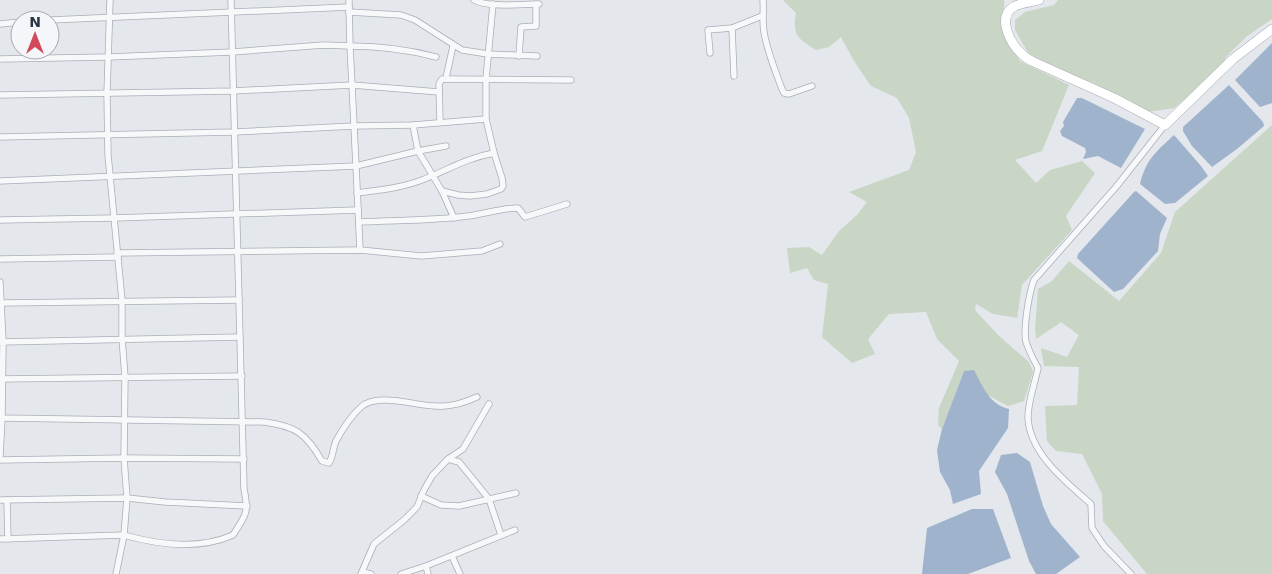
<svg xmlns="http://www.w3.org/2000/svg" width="1272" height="574" viewBox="0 0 1272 574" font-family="'DejaVu Sans',sans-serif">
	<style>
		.green { fill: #c9d6c5 }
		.water { fill: #9fb4cc }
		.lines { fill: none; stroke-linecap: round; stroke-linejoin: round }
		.street-casing { stroke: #a9aeb7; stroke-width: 7 }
		.secondary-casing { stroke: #a9aeb7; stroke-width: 10 }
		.street { stroke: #f7f8fa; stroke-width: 5.5 }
		.secondary { stroke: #fff; stroke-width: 9 }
	</style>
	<rect width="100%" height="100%" fill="#e4e7ec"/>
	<g class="green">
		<path d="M783,0H1004L1005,35L1020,61L1069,85L1042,151L1015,160L1036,183L1050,170L1082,161L1095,173L1066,216L1072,230L1022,285L1017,318L993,314L976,304L975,310L998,335L1029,362L1033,372L1024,401L1008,406L986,394L974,371H964L942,429L938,425L939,408L959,361L937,339L926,312L889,314L868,339L875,354L852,363L822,337L828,284L814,280L807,268L790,273L787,248L809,247L822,255L839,231L857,215L867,202L849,192L909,170L916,152L909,118L897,98L871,86L854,61L841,37L829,47L816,50C798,39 792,35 796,13Z"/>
		<polygon points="1058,0 1272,0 1272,19 1246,37 1227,56 1218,71 1174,108 1148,112 1094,83 1062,73 1030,56 1015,30 1015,20 1025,12 1054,5"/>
		<polygon points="1272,125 1272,574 1147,574 1103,521 1102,494 1082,454 1056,451 1047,441 1045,406 1077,405 1079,367 1044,366 1041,348 1067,357 1079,335 1061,322 1036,339 1035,329 1038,289 1052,281 1069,261 1119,301 1161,253 1175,212"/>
	</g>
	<g class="water">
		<polygon points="1272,43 1272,103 1260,107 1235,80"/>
		<polygon points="1229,85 1263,122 1264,126 1237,149 1212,167 1192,146 1183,131 1183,127"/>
		<polygon points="1077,98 1082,98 1145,129 1121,168 1098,156 1083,159 1086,152 1085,148 1062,136 1060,131 1064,126 1063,122"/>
		<path d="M1174,135L1201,166L1208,176L1175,203L1165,204L1140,184C1146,159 1156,152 1174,135Z"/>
		<polygon points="1136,191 1167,218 1160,234 1158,251 1123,289 1114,292 1077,258 1078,254 1134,192"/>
		<path d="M974,370C983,387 990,405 1009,409L1008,428L979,471L981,494L953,504L950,490L940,472L937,450L942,429L964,371Z"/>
		<polygon points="1017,453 1030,462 1043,506 1051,524 1080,557 1056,574 1036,574 1029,561 1007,494 995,472 1001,455"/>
		<polygon points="972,509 993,509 1011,558 968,574 922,574 927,528"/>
	</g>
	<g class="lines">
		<g class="street-casing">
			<g id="street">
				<polyline points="110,0 107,94 108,155 122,300 122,338 125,377 124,458 127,498 124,535 116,574"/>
				<path d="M474,0C489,8 521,4 539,4"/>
				<path d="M763,0C764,11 762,21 764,32C767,51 775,70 782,89L784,93L789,94L812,86"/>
				<polyline points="349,12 401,15 415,20 462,50 488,54 537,56"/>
				<polyline points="50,20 349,7 349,0"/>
				<polyline points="0,24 20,22"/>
				<polyline points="732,28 734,76"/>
				<polyline points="710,53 708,30 732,28 762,16"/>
				<polyline points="519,56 521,27 536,26 536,4"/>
				<polyline points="0,59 108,57 232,52 324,45 350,46 349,7"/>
				<polyline points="446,78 453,46"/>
				<path d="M0,95L233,91L352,85L350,46C381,46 406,49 436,57"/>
				<polyline points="440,122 439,84 442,79 571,80"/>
				<polyline points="413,125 418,151 442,191 454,218"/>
				<polyline points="0,137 234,132 354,126 352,85 439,92"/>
				<polyline points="0,181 356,166 354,126 413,125 486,119"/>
				<polyline points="442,191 458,195 470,196 487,194 501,189 503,186 502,178 494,153 486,119 486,79 493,4"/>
				<path d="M357,193C380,190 401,188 422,180C448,170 466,158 494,153"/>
				<polyline points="0,220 114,218 358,210"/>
				<path d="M359,222C396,220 432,221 468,216C485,214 501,208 518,208L525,217L567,204"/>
				<polyline points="360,250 356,166 418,151 446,146"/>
				<polyline points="117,253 360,250 421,256 482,251 500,244"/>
				<polyline points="0,259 118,257"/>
				<path d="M0,282L3,342L2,418L264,422C295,426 306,433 322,461L329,463C333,457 333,448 336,441C342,430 351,416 361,407C377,392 416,406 436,406C451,407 463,403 477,397"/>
				<polyline points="0,303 239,300"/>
				<polyline points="0,342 240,337"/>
				<polyline points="0,379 242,376"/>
				<polyline points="0,418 2,418 0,456"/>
				<polyline points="448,459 459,462 489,499 501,535"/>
				<polyline points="0,460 124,458 244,459"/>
				<polyline points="421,496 441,505 459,506 516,493"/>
				<polyline points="0,500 127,498 165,502 247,506"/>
				<polyline points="7,500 8,539"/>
				<path d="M0,539L124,535C159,545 199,550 233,535C246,515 249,513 244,489L231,0"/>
				<polyline points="452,556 460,574"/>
				<polyline points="426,566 428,574"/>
				<polyline points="362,572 371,574"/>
				<polyline points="361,574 374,544 404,520 417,507 424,490 432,476 448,459 463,449 489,404"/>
				<polyline points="401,574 426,566 515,530"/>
				<path d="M1131,574L1104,546L1092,528L1091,504C1066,482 1029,453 1028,417C1028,401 1035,383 1038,368C1033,359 1029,351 1026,342C1023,329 1029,293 1034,280L1116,187L1165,125"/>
			</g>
		</g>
		<g class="secondary-casing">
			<path id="secondary" d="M1039,0C1031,2 1020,3 1013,7C996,19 1012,46 1023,55C1027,59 1032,61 1036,63L1114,98L1165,125L1233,59L1272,29"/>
		</g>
		<use href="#street" class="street"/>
		<use href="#secondary" class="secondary"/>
	</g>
	<g transform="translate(35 35)"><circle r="24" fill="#f4f6f9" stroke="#a4a8b1"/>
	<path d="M0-4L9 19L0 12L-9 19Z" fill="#d1495b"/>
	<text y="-8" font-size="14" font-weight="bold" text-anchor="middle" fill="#2b3445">N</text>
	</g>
</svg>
